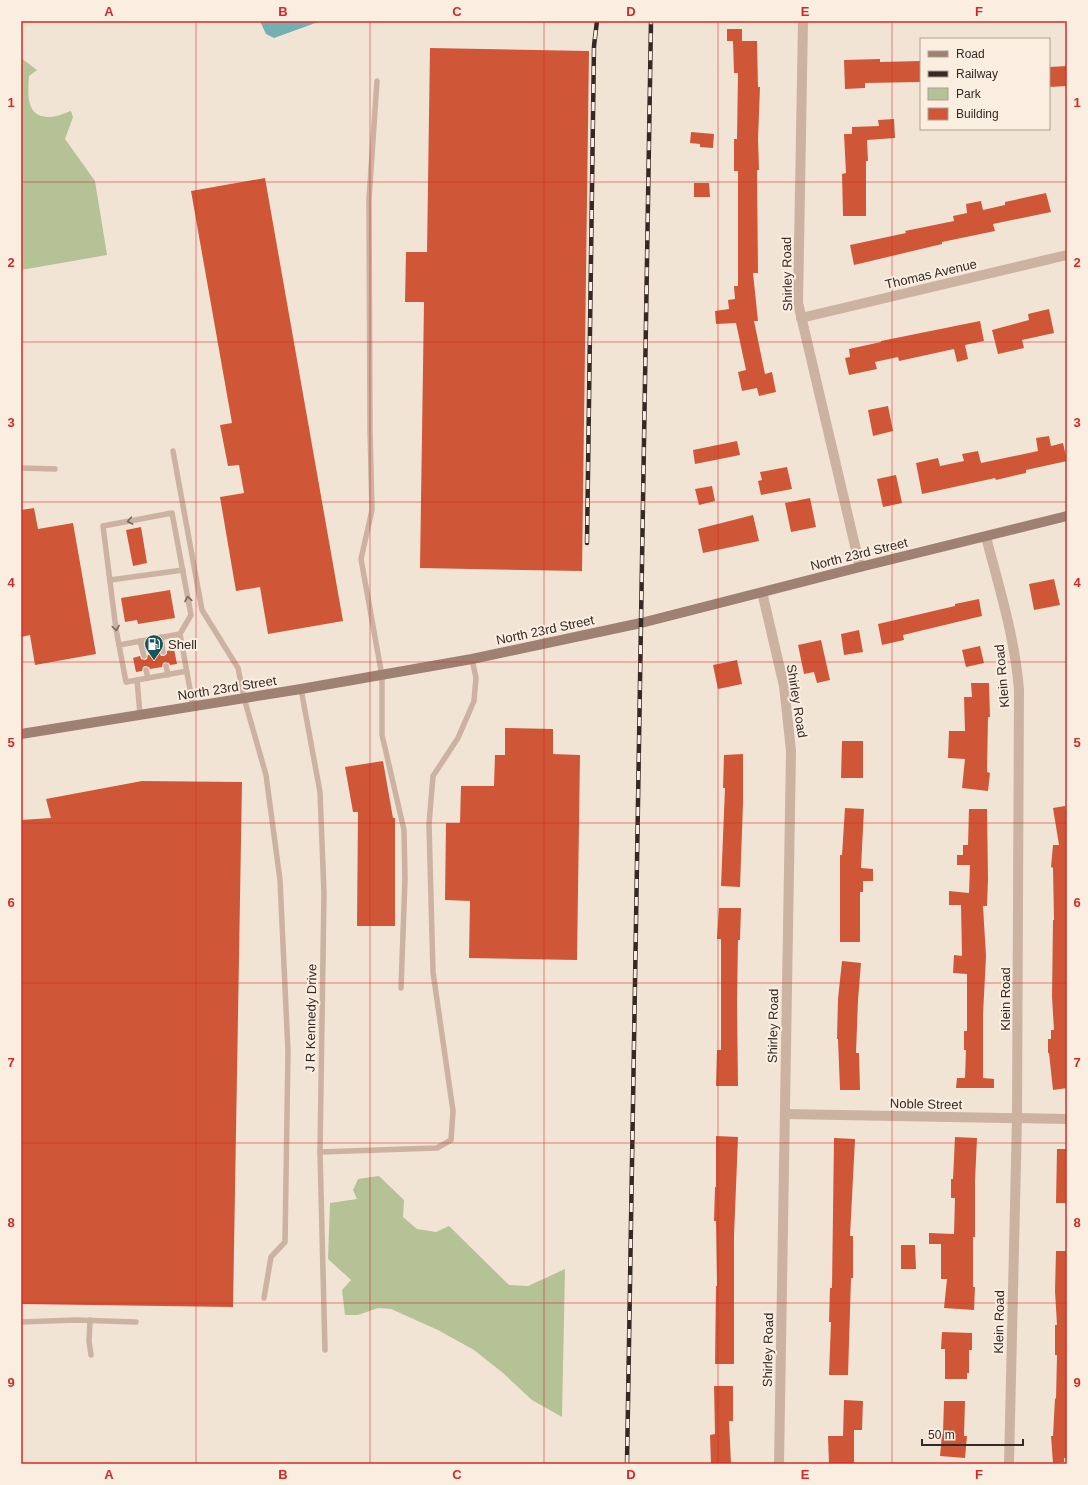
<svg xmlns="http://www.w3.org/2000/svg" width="1088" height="1485" viewBox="0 0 1088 1485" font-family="Helvetica,sans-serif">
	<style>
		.green { fill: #b4c295 }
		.water { fill: #72b0b1 }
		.building { fill: #cf5737 }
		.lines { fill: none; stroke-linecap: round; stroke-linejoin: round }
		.lane { stroke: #cbb2a1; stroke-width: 5.5 }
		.street { stroke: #cbb2a1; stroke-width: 10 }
		.secondary { stroke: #9e8172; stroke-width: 10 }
		.rail-casing { stroke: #342924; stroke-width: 4.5 }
		.rail { stroke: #faeee1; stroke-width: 3; stroke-dasharray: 9; stroke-linecap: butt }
		.oneway { stroke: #78675c }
		.grid { fill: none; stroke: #d62828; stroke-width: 1; stroke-opacity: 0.55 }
		.labels { text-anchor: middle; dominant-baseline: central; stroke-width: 4; stroke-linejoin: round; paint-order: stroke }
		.street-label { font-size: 13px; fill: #342924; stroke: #faeee1 }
		.poi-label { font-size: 13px; fill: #342924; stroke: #faeee1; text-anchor: start }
		.neatline { fill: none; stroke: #d62828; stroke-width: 1.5 }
		.grid-label { font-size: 13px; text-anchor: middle; font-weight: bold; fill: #d62828 }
	</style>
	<rect width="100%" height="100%" fill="#f2e4d5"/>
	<g class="green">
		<path d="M21,58L37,70L29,76C28,93 25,118 50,117C57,117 65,113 71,111L73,117L65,139L95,181L107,255L21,270Z"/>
		<polygon points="379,1176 404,1200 403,1217 417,1229 436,1232 449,1226 509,1285 528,1286 565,1269 562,1417 532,1400 503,1373 474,1350 438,1330 391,1309 378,1308 358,1315 345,1315 342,1290 351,1280 328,1259 330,1203 357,1199 353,1190 358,1179"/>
	</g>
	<polygon class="water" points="260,21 321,21 274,38 266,34"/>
	<g class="building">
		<rect x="727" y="29" width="15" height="12"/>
		<polygon points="733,41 757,41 758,87 760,87 758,139 759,170 757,170 758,273 753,273 758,321 754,321 765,374 772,372 776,392 759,396 757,388 742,391 738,372 746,370 736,323 716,324 715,311 729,309 728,300 735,299 734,286 738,286 738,171 734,171 734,139 737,139 738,73 734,73"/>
		<polygon points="430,48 589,51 582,571 420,568 424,302 405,302 406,252 427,252"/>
		<polygon points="880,59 880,62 921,61 921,82 865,83 865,88 845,89 844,60"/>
		<polygon points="1067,66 1067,86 1049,87 1049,67"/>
		<polygon points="894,119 895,138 867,140 868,161 866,161 866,216 843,216 842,174 846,173 844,134 852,134 852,127 879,126 878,120"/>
		<polygon points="691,132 714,134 713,148 700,147 700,144 690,143"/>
		<polygon points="265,178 343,621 268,634 260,587 236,591 229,550 220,497 244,493 239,465 228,466 220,425 232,423 191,191"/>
		<polygon points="694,183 709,183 710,197 694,197"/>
		<polygon points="1046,193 1051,212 993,224 995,231 942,242 942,244 854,265 850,245 906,233 905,231 954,221 953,216 967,213 966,204 981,201 983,210 1005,205 1005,202"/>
		<polygon points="1049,309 1054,333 1022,340 1024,348 998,354 992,330 1029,320 1028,314"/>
		<polygon points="980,321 984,341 965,345 968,359 957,362 954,349 899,361 898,357 875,362 877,369 849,375 845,358 850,357 849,349 881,342 881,341"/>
		<polygon points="888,406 893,431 873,436 868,410"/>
		<polygon points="1049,436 1051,446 1063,443 1067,461 1026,470 1026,473 996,480 995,478 922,494 916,463 938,458 940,466 964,461 962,454 978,451 981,463 1038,451 1036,438"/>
		<polygon points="737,441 740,455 695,464 693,450"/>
		<polygon points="787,467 792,489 761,495 758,481 762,480 760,472"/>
		<polygon points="896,475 902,503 883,507 877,479"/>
		<polygon points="712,486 715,501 699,505 695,489"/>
		<polygon points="810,498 816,527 791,532 785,503"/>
		<polygon points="34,508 38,529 73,523 96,654 35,665 30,635 21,637 21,510"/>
		<polygon points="753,515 759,541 703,553 698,529"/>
		<polygon points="141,527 147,563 133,566 126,530"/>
		<polygon points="1054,579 1060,605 1034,610 1029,584"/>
		<polygon points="170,590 175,618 138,624 137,620 125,622 121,598"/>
		<polygon points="979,599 982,616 903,635 904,640 882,645 878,624 955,606 955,604"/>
		<polygon points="859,630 863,652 844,655 841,634"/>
		<polygon points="821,640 830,680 817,683 814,672 804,674 798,645"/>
		<polygon points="980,646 984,663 966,667 962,650"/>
		<polygon points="174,649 177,664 170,665 169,663 165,662 163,663 162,667 150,669 149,667 145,666 143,667 142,671 136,672 133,658 140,656 141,659 145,660 147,659 148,655 159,652 161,656 164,656 167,654 167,651"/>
		<polygon points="737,660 742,684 718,689 713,665"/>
		<polygon points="971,683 989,683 990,717 988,717 987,772 990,773 988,791 962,788 965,759 948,758 949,731 965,731 964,697 972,697"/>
		<polygon points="505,728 553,729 553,754 580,755 577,960 469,958 470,901 445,900 446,823 460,823 461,786 494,786 495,755 505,755"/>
		<polygon points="842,741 863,741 863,778 841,778"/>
		<polygon points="743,754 743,803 740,887 721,886 725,788 723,788 724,755"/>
		<polygon points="383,761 393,818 395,818 395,926 357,926 358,812 353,812 345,767"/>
		<polygon points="142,781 242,782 233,1307 21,1304 21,820 51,818 46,799"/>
		<polygon points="1065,806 1067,817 1067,1088 1053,1090 1049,1053 1048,1053 1048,1039 1051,1039 1051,1030 1054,1030 1052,997 1053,920 1054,920 1053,868 1051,867 1053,845 1059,845 1053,808"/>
		<polygon points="845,808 864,809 861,868 873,869 873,881 863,881 863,892 860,892 860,942 840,942 840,855 842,855"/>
		<polygon points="969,809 987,809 988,879 987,906 983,906 986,956 983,1015 983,1078 994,1079 994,1088 956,1088 957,1078 965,1078 966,1050 964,1050 964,1031 967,1031 967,974 953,973 954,955 962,956 961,905 949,905 949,891 969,893 970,865 957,865 957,855 963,855 963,845 968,845"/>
		<polygon points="719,908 741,908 740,940 738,940 737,1003 738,1086 716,1086 717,1050 721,1050 721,939 717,939"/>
		<polygon points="842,961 861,963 858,1000 856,1053 859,1053 860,1090 840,1090 838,1039 837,1039 838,999"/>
		<polygon points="716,1136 738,1137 734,1236 734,1364 715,1364 716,1286 717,1286 716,1221 714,1221 715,1187 716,1187"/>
		<polygon points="955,1137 977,1138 975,1181 975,1237 973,1237 973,1287 975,1287 974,1310 944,1308 947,1279 941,1279 941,1244 929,1244 929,1233 954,1234 955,1198 951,1198 951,1179 953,1179"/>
		<polygon points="834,1138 855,1139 850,1236 853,1236 853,1278 851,1278 848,1375 829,1375 831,1322 829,1322 830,1288 832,1288"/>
		<polygon points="1057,1149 1067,1149 1067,1203 1056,1203"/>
		<polygon points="901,1245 915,1245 916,1269 901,1269"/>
		<polygon points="1056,1251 1067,1251 1067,1458 1064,1458 1064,1462 1053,1463 1051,1436 1053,1436 1055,1398 1056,1399 1057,1355 1055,1355 1055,1325 1057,1325 1055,1291"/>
		<polygon points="942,1332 972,1333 972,1350 969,1350 969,1373 967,1373 967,1379 945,1379 945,1349 941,1349"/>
		<polygon points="714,1386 733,1386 733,1421 729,1421 731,1464 711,1464 710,1435 715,1434"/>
		<polygon points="844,1400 863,1401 862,1430 854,1430 854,1464 829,1464 828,1436 843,1436"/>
		<polygon points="944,1401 965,1401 964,1436 967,1436 965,1458 940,1456 942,1434 943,1434"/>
	</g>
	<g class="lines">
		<g class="lane">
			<polyline points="377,81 369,199 370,431 372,510 361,559 382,676 382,735 404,830 405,879 401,988"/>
			<polyline points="173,451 202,610 238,668 244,698 266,775 280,880 288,1051 285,1242 271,1257 264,1298"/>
			<polyline points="21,468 55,469"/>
			<polyline points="110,580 183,570"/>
			<polyline points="161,637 163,652"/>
			<polyline points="140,641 144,656"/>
			<polyline points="119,645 116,629 103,526 172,513 191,615 180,634"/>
			<polyline points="166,666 168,675"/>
			<polyline points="146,670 148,678"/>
			<polyline points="187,671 126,682 119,645 180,634 193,706"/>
			<polyline points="137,680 140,714"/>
			<polyline points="301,689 320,792 324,893 320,1152 325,1350"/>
			<polyline points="320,1152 437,1148 451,1140 453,1111 433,972 429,824 433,776 458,738 474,701 476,678 472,659"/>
			<polyline points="90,1320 89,1341 91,1355"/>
			<polyline points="21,1322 76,1320 136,1322"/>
		</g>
		<g class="street">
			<polyline points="803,21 798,303 860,567"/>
			<polyline points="801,318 1067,255"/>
			<path d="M986,537C999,587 1015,638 1019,690L1017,1118L1009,1464"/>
			<polyline points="762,592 784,686 791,751 779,1464"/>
			<polyline points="785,1114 1067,1119"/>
		</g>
		<polyline class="secondary" points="21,734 301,689 472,659 641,623 860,567 1067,516"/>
		<g class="rail-casing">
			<g id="rail">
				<polyline points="587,543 594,46 597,21"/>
				<polyline points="627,1464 651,21"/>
			</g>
		</g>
		<use href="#rail" class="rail"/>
	</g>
	<defs><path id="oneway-chevron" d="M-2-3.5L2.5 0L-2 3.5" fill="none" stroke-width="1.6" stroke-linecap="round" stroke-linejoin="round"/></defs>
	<g class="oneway">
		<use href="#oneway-chevron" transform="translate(130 521) rotate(169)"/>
		<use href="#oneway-chevron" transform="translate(188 599) rotate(-101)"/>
		<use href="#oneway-chevron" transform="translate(116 628) rotate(81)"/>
	</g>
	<path class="grid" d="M196,21V1464M370,21V1464M544,21V1464M718,21V1464M892,21V1464M21,182H1067M21,342H1067M21,502H1067M21,662H1067M21,823H1067M21,983H1067M21,1143H1067M21,1303H1067"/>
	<defs>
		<g id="fuel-pin" transform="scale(1)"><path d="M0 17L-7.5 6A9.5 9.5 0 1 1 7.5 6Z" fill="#175658" stroke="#faeee1"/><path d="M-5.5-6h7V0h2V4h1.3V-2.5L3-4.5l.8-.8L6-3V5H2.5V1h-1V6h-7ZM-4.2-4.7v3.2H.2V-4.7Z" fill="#fff"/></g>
	</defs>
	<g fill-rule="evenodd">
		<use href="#fuel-pin" x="154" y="644"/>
	</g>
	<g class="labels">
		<g class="street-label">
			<text transform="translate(787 274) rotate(-91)">Shirley Road</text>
			<text transform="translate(931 274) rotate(-13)">Thomas Avenue</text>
			<text transform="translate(859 554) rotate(-14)">North 23rd Street</text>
			<text transform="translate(545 630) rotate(-12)">North 23rd Street</text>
			<text transform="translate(1002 676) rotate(-95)">Klein Road</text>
			<text transform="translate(227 688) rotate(-9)">North 23rd Street</text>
			<text transform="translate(797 701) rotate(81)">Shirley Road</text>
			<text transform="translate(1005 999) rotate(-90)">Klein Road</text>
			<text transform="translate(311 1018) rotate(-89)">J R Kennedy Drive</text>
			<text transform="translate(773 1026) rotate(-89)">Shirley Road</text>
			<text transform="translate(926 1104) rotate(1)">Noble Street</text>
			<text transform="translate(999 1322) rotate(-89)">Klein Road</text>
			<text transform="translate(768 1350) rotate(-89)">Shirley Road</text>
		</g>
		<g class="poi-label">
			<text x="168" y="644">Shell</text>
		</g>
	</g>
	<rect width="1088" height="1485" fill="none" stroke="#faeee1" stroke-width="44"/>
	<rect x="920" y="38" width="130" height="92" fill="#faeee1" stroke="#ab9f95"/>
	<rect x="928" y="51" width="20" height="6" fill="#9e8172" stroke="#ab9f95"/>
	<text x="956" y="58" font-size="12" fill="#342924">Road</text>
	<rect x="928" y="71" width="20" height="6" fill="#342924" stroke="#ab9f95"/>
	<text x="956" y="78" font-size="12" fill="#342924">Railway</text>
	<rect x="928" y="88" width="20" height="12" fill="#b4c295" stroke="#ab9f95"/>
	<text x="956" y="98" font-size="12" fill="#342924">Park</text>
	<rect x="928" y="108" width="20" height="12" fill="#cf5737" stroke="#ab9f95"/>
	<text x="956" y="118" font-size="12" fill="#342924">Building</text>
	<path d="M922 1439v6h101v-6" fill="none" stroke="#342924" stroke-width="2"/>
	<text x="928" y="1439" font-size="12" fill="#342924" stroke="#faeee1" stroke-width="3" paint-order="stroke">50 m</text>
	<rect x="22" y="22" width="1044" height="1441" class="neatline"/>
	<g class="grid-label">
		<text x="109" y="16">A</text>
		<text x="283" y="16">B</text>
		<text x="457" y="16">C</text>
		<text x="631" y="16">D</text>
		<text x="805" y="16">E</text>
		<text x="979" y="16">F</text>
		<text x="11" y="107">1</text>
		<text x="1077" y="107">1</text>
		<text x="11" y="267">2</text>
		<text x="1077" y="267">2</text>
		<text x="11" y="427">3</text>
		<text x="1077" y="427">3</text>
		<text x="11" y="587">4</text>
		<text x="1077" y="587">4</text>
		<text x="11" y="747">5</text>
		<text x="1077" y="747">5</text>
		<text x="11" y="907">6</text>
		<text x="1077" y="907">6</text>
		<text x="11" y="1067">7</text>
		<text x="1077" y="1067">7</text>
		<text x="11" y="1227">8</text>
		<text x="1077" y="1227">8</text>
		<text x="11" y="1387">9</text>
		<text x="1077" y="1387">9</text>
		<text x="109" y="1479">A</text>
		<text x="283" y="1479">B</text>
		<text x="457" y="1479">C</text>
		<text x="631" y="1479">D</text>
		<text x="805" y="1479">E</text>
		<text x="979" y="1479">F</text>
	</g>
</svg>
